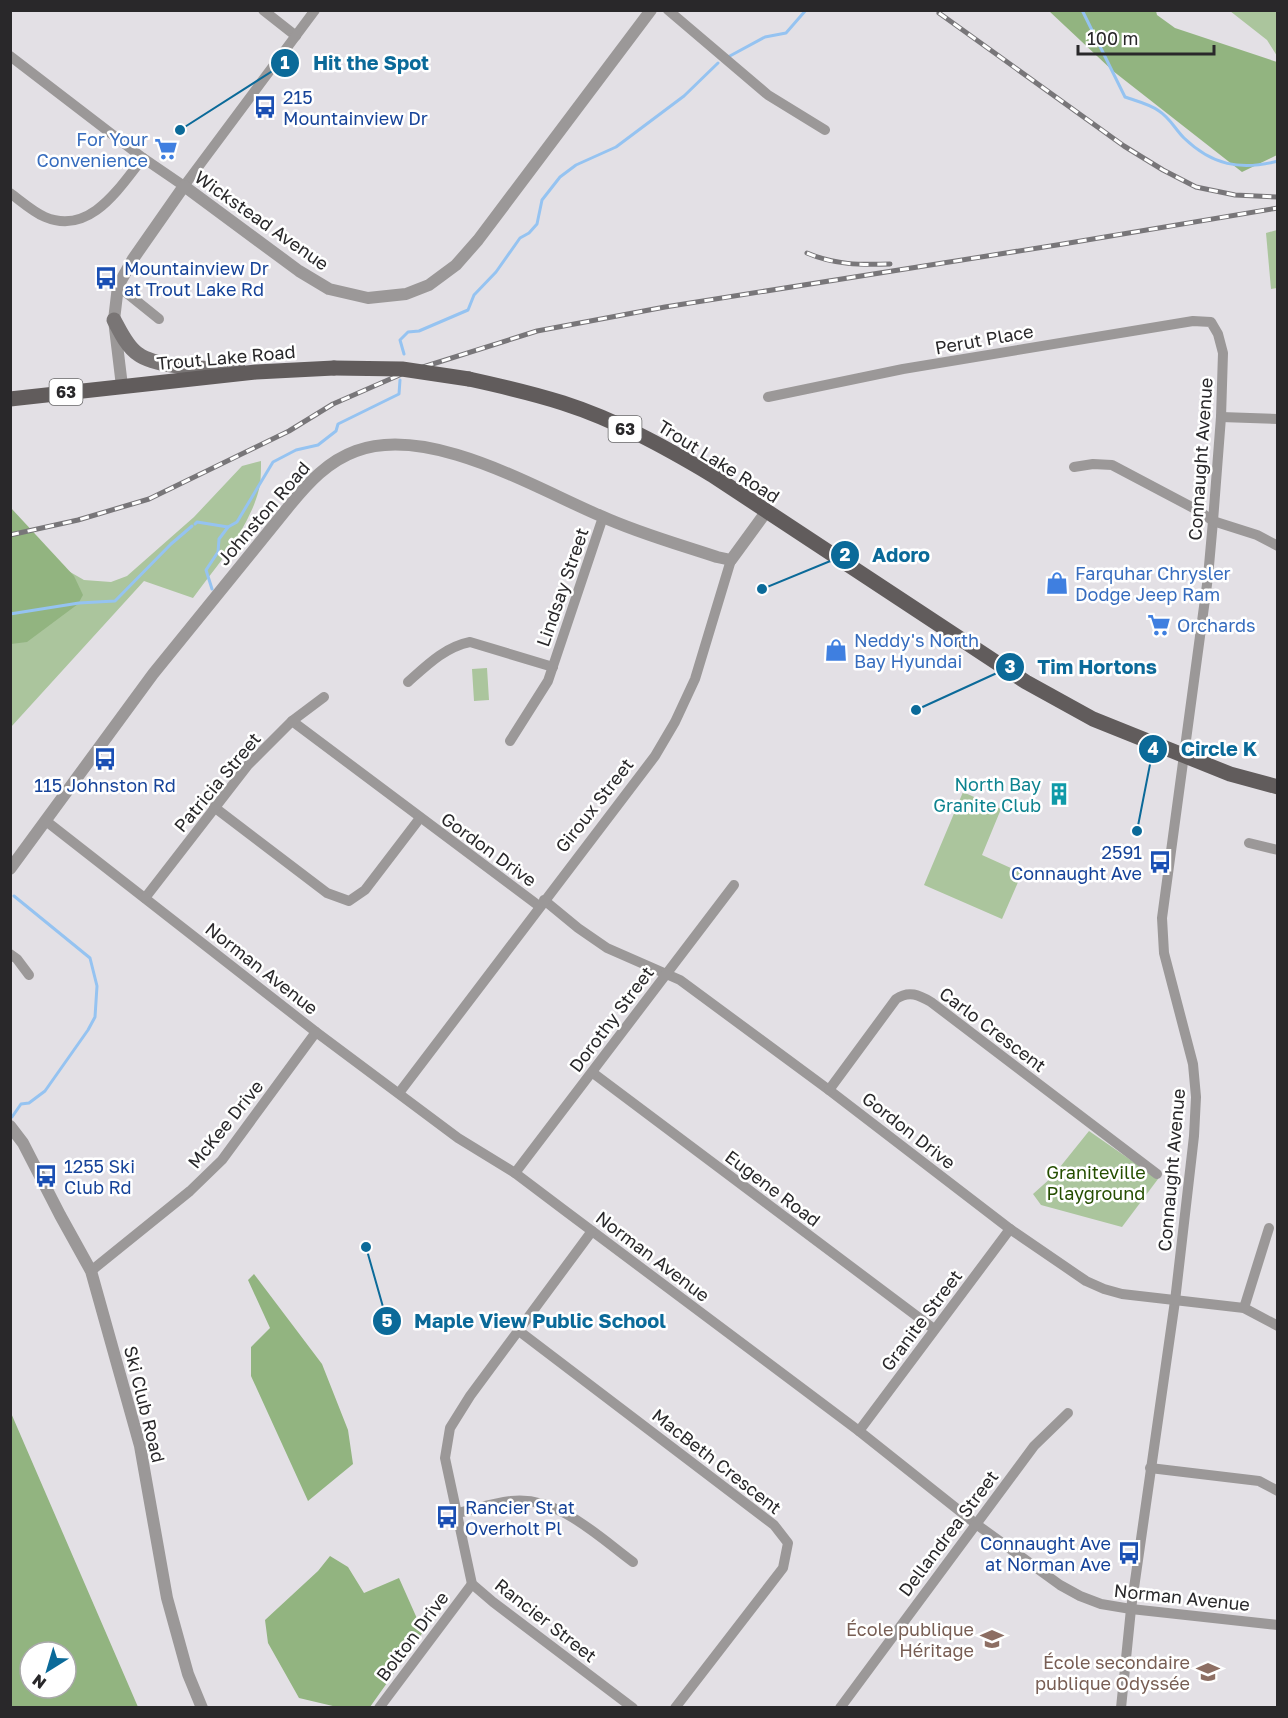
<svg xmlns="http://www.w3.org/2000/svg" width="1288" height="1718" viewBox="0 0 1288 1718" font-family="'Golos Text',sans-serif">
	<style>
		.green { fill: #abc59d }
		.forest { fill: #92b480; fill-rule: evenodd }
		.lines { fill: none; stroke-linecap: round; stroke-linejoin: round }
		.stream { stroke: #95c3f1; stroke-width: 3 }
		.minor { stroke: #9b9898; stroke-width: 10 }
		.tertiary { stroke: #9b9898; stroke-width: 12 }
		.secondary { stroke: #797575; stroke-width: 15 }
		.primary { stroke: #615c5c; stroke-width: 15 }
		.rail-casing { stroke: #787679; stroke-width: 5 }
		.rail { stroke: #fff; stroke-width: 3; stroke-dasharray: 9; stroke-linecap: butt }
		.primary-bridge { stroke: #615c5c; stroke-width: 15 }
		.labels { text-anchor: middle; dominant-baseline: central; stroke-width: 5; stroke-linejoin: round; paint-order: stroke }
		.shield { fill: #fff; stroke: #69686a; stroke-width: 1.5 }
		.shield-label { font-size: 16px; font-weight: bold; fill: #29282a }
		.transit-label { font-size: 18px; fill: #164399; stroke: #fff; text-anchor: start }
		.shop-label { font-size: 18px; fill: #366cbe; stroke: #fff; text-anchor: start }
		.street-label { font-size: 18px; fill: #29282a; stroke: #fff }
		.culture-label { font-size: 18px; fill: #0d838f; stroke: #fff; text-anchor: end }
		.park-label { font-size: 18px; fill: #254e00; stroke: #fff }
		.education-label { font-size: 18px; fill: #785e54; stroke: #fff; text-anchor: end }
		.leader { fill: none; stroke: #0b6a99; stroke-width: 2 }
		.callout-dot { fill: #0b6a99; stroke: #fff; stroke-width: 2 }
		.mark-label { font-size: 18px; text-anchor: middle; font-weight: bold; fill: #fff }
		.callout-label { font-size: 20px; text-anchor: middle; font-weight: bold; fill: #0b6a99; stroke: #fff; stroke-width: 5; stroke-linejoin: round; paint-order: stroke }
	</style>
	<rect width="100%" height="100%" fill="#e3e0e5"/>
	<g class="green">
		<polygon points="1230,11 1277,11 1277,56 1267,40"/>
		<polygon points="1277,230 1277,288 1271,289 1266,233"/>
		<path d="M261,461C261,469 261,477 260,485C251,527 218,564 193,598L144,581L11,727V538L84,580L111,582L127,576L194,517L242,466Z"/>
		<polygon points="487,668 489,700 474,701 472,669"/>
		<polygon points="963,792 1001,809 982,855 1022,873 1002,919 924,885"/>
		<polygon points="1089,1131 1158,1179 1122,1227 1041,1205 1033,1194 1052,1177"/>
	</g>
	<g class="forest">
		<polygon points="1049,11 1156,11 1157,15 1175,28 1277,62 1277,155 1242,172 1113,71"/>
		<polygon points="11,508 74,576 83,595 78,604 27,642 11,644"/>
		<polygon points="254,1274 322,1364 348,1430 353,1464 308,1501 251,1376 251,1347 270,1328 248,1280"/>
		<path d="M10,1413H11L138,1707H11ZM30,1652H66V1688H30Z"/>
		<polygon points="330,1556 348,1567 364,1593 399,1578 423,1632 370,1707 337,1707 299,1698 268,1643 265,1620 318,1571"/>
	</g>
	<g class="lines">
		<g class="stream">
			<path d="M1082,10L1125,97C1136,101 1150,104 1159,111C1170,118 1175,129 1184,138C1212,165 1240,171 1278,161"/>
			<polyline points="728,57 765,37 786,33 806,10"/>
			<polyline points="404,354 400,340 408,332 419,331 468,310 474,295 496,272 520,238 529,233 537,224 542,200 560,177 576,165 616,147 684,96 718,63"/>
			<polyline points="195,524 197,522 228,527"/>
			<polyline points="212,589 206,570 218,552 219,539 228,527 237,522 273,462 296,450 318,445 336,431 338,424 399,394 400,380"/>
			<polyline points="10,614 79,603 115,601 171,544 192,526"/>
			<polyline points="12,1117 21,1104 29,1103 45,1091 88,1030 95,1017 97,986 90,958 14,896"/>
		</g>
		<g class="minor">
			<polyline points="263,10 296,36"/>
			<polyline points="668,10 768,95 825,130"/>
			<polyline points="10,56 143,158 184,186 315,10"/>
			<path d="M10,193C21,201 33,212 45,217C90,236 119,188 143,158"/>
			<polyline points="118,286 159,319"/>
			<polyline points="768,397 903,369 1193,321 1211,322 1218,334 1223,353 1221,417 1213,521 1208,577 1162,918 1164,953 1193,1064 1196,1097 1194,1136 1175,1301 1131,1609 1121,1708"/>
			<polyline points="1221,417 1278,419"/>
			<polyline points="1074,467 1093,464 1112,465 1199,511 1213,521 1257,535 1278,546"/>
			<path d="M408,682C427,665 445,647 470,642L553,667"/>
			<polyline points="292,721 539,906"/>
			<polyline points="510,741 548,681 603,517"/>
			<polyline points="214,807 327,893 349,901 365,890 420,818"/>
			<polyline points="46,821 316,1032 458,1138 515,1173 564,1210 859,1431 976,1524 1060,1585 1080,1596 1101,1604 1131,1609 1278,1625"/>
			<polyline points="1249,843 1278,850"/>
			<polyline points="145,898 248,765 292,721 324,697"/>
			<polyline points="544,900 578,928 607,948 680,980 829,1090 1010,1229 1086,1281 1104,1289 1122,1294 1244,1308 1278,1326"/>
			<polyline points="10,954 17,959 29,975"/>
			<polyline points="593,1073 934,1329"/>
			<path d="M829,1090L896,999C909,990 919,995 931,1002L1157,1174"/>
			<polyline points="399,1093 655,756 675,722 695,679 731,560"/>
			<polyline points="515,1173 734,885"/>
			<polyline points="592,1231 470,1396 450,1428 445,1458 472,1584 493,1602 633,1708"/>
			<polyline points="91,1271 190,1191 222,1160 316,1032"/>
			<polyline points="1244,1308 1269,1228"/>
			<polyline points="519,1331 774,1525 788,1543 783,1568 675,1708"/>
			<polyline points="859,1431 1010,1229"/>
			<polyline points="1150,1468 1259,1481 1278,1491"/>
			<path d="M457,1513C475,1509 493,1503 511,1501C557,1495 599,1537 633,1562"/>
			<polyline points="379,1708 472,1584"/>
			<polyline points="840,1708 1034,1446 1068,1413"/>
		</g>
		<g class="tertiary">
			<polyline points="122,386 114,320 118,286 133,259 184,186 299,271 329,289 368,298 406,294 429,285 456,265 478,240 651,10"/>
			<path d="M10,869L153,674L290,505C308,483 328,461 356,451C429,424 535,488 601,516C638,533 678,544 717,557L731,560L766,512"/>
			<polyline points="10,1126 23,1143 60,1215 91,1271 140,1446 167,1598 188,1674 202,1708"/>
		</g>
		<path class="secondary" d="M114,320C120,331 127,347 138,354C158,369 213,368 239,370"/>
		<g class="primary">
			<path d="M469,379C501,386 532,393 563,403C616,420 665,447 712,475L1026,682L1093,719L1230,774L1278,787"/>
			<polyline points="10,399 256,372 334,368"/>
		</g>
		<g class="rail-casing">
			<g id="rail">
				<polyline points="939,13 1124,146 1163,170 1196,187 1235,195 1278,197"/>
				<path d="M807,253C835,265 860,265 890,264"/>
				<polyline points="10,535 78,520 149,499 289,431 333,404 404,373 537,331 665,307 1063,244 1278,208"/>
			</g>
		</g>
		<use href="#rail" class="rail"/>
		<polyline class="primary-bridge" points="334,368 402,369 469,379"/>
	</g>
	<defs>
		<g id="bus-bare" transform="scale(1.8)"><path d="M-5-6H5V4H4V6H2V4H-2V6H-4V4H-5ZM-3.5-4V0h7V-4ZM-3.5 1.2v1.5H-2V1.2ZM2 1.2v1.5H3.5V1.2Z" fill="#1a4fb4" stroke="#fff" stroke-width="2.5" paint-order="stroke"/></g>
		<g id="supermarket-bare" transform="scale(1.8)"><path d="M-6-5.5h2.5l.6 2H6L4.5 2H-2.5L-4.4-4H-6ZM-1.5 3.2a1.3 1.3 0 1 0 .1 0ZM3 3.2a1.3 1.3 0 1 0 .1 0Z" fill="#3f7fe0" stroke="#fff" stroke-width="2.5" paint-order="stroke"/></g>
		<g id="shop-bare" transform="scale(1.8)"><path d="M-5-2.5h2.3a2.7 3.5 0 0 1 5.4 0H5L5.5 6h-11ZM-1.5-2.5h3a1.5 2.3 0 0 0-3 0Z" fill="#3f7fe0" stroke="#fff" stroke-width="2.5" paint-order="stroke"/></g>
		<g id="building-bare" transform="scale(1.8)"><path d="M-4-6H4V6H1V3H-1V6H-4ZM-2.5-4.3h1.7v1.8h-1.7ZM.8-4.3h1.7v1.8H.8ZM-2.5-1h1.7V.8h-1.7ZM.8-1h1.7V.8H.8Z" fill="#0f9aa8" stroke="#fff" stroke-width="2.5" paint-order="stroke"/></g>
		<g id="school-bare" transform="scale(1.8)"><path d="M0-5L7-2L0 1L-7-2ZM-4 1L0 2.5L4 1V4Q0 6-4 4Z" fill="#8d6e63" stroke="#fff" stroke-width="2.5" paint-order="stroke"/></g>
	</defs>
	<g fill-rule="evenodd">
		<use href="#bus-bare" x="265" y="107"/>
		<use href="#supermarket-bare" x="166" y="149"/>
		<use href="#bus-bare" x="106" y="278"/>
		<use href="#shop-bare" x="1057" y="583"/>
		<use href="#supermarket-bare" x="1159" y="625"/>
		<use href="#shop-bare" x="836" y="650"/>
		<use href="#bus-bare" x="105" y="759"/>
		<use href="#building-bare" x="1059" y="794"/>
		<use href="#bus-bare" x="1160" y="862"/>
		<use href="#bus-bare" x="46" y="1176"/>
		<use href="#bus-bare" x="447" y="1517"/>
		<use href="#bus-bare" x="1129" y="1553"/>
		<use href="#school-bare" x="992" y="1639"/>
		<use href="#school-bare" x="1208" y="1672"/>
	</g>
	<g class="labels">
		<g class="shield">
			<rect x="49.5" y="379" width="33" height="26" rx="4.5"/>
			<rect x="608.5" y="416" width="33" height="26" rx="4.5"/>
		</g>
		<g class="shield-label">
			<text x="66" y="392">63</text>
			<text x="625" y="429">63</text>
		</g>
		<g class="transit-label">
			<text x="283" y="97">215<tspan x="283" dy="21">Mountainview Dr</tspan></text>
			<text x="124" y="268">Mountainview Dr<tspan x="124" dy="21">at Trout Lake Rd</tspan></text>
			<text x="105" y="785" text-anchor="middle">115 Johnston Rd</text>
			<text x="1142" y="852" text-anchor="end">2591<tspan x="1142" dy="21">Connaught Ave</tspan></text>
			<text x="64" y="1166">1255 Ski<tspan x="64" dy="21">Club Rd</tspan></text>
			<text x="465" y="1507">Rancier St at<tspan x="465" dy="21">Overholt Pl</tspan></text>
			<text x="1111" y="1543" text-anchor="end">Connaught Ave<tspan x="1111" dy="21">at Norman Ave</tspan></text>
		</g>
		<g class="shop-label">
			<text x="148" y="139" text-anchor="end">For Your<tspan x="148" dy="21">Convenience</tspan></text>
			<text x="1075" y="573">Farquhar Chrysler<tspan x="1075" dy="21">Dodge Jeep Ram</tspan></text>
			<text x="1177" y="625">Orchards</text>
			<text x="854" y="640">Neddy's North<tspan x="854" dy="21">Bay Hyundai</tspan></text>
		</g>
		<g class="street-label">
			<text transform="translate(262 220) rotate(35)">Wickstead Avenue</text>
			<text transform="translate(984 339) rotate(-10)">Perut Place</text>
			<text transform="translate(226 357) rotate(-5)">Trout Lake Road</text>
			<text transform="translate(1200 459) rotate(-86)">Connaught Avenue</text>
			<text transform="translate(719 461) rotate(32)">Trout Lake Road</text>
			<text transform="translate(263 513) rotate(-49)">Johnston Road</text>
			<text transform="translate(562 587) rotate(-71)">Lindsay Street</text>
			<text transform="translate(217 782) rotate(-50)">Patricia Street</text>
			<text transform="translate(594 805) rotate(-52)">Giroux Street</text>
			<text transform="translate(489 849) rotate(36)">Gordon Drive</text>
			<text transform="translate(262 968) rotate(38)">Norman Avenue</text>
			<text transform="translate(611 1019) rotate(-53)">Dorothy Street</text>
			<text transform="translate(993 1029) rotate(37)">Carlo Crescent</text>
			<text transform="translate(225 1124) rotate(-51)">McKee Drive</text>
			<text transform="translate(909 1130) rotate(38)">Gordon Drive</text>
			<text transform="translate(1171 1170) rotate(-85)">Connaught Avenue</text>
			<text transform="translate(773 1188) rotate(37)">Eugene Road</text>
			<text transform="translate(653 1256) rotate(37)">Norman Avenue</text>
			<text transform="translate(921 1320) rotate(-53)">Granite Street</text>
			<text transform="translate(145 1404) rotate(76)">Ski Club Road</text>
			<text transform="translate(717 1461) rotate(38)">MacBeth Crescent</text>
			<text transform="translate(948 1533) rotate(-53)">Dellandrea Street</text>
			<text transform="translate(1182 1597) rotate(6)">Norman Avenue</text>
			<text transform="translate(546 1620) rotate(38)">Rancier Street</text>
			<text transform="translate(412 1636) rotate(-53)">Bolton Drive</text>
		</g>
		<g class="culture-label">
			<text x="1041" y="784">North Bay<tspan x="1041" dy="21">Granite Club</tspan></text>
		</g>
		<g class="park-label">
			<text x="1096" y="1172">Graniteville<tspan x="1096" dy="21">Playground</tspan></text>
		</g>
		<g class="education-label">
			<text x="974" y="1629">École publique<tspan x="974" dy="21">Héritage</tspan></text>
			<text x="1190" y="1662">École secondaire<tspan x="1190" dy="21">publique Odyssée</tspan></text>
		</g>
	</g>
	<path class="leader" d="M180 130L285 63M762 589L845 555M916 710L1010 667M1137 831L1153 749M366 1247L387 1321"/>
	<g class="callout-dot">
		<circle cx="180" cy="130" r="6"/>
		<circle cx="762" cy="589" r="6"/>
		<circle cx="916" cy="710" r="6"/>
		<circle cx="1137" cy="831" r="6"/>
		<circle cx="366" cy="1247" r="6"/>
		<circle cx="285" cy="63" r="15"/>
		<circle cx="845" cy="555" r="15"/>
		<circle cx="1010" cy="667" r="15"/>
		<circle cx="1153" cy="749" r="15"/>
		<circle cx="387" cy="1321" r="15"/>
	</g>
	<g class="mark-label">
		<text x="285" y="69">1</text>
		<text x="845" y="561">2</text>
		<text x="1010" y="673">3</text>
		<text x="1153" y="755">4</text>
		<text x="387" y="1327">5</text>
	</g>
	<g class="callout-label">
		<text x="371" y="70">Hit the Spot</text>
		<text x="901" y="562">Adoro</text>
		<text x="1097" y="674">Tim Hortons</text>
		<text x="1219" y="756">Circle K</text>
		<text x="540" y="1328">Maple View Public School</text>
	</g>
	<rect width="1288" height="1718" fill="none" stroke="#29282a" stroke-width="24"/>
	<g transform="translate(48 1670) rotate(217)"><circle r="28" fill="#ffffff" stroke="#a9a9aa" stroke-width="1.5"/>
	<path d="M0-4.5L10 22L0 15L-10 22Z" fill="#0b6a99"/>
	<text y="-9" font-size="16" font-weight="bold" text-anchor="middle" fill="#29282a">N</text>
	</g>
	<path d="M1078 45v9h136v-9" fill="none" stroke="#29282a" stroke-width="3"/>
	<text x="1087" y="45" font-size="18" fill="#29282a" stroke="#ffffff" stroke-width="4.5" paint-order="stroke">100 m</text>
</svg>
